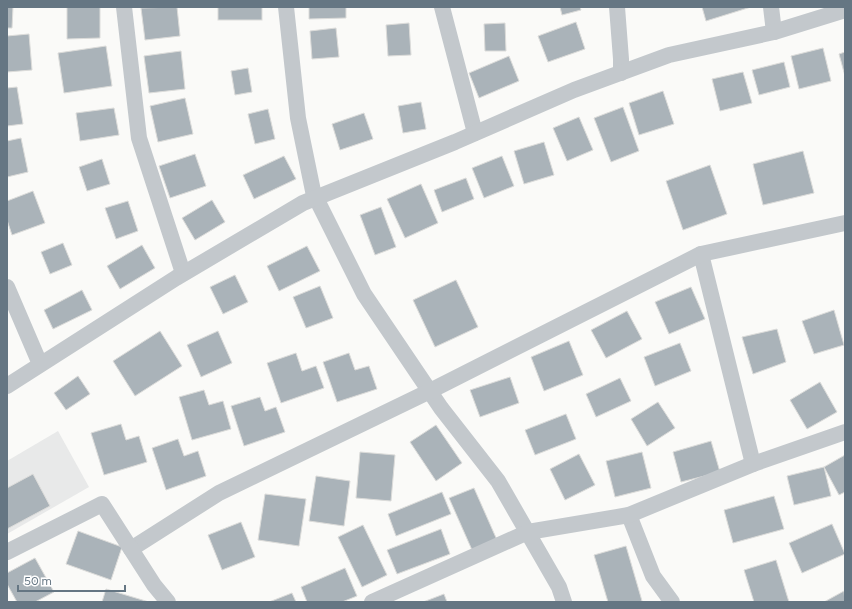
<svg xmlns="http://www.w3.org/2000/svg" width="852" height="609" viewBox="0 0 852 609" font-family="Figtree,sans-serif">
	<style>
		.built { fill: #e8e9e9 }
		.building { fill: #aab3b9; stroke: #dcdcda }
		.lines { fill: none; stroke-linecap: round; stroke-linejoin: round }
		.minor { stroke: #c3c8cc; stroke-width: 16 }
	</style>
	<rect width="100%" height="100%" fill="#fafaf8"/>
	<polygon class="built" points="58,431 89,487 7,534 7,461"/>
	<g class="building">
		<polygon points="7,7 13,7 12,28 7,28"/>
		<polygon points="67,7 100,7 100,38 67,39"/>
		<polygon points="177,7 180,36 145,40 141,8"/>
		<rect x="218" y="7" width="44" height="13"/>
		<polygon points="309,7 346,7 346,18 309,19"/>
		<polygon points="560,7 580,7 581,10 562,15"/>
		<polygon points="702,7 751,7 706,21"/>
		<polygon points="576,22 585,49 548,62 538,36"/>
		<polygon points="409,23 411,55 388,56 386,25"/>
		<polygon points="505,23 506,51 485,51 484,24"/>
		<polygon points="336,28 339,57 312,59 310,31"/>
		<polygon points="29,34 32,70 7,72 7,36"/>
		<polygon points="106,46 112,86 64,93 58,53"/>
		<polygon points="823,48 831,81 799,89 791,56"/>
		<polygon points="181,51 185,89 149,93 144,56"/>
		<polygon points="845,52 845,76 839,54"/>
		<polygon points="509,56 519,81 479,98 469,73"/>
		<polygon points="784,62 790,87 759,95 752,70"/>
		<polygon points="248,68 252,92 235,95 231,71"/>
		<polygon points="743,72 752,103 720,111 712,79"/>
		<polygon points="17,87 23,124 7,126 7,88"/>
		<polygon points="663,91 674,124 639,135 629,103"/>
		<polygon points="185,98 193,134 158,142 150,106"/>
		<polygon points="421,102 426,129 403,133 398,106"/>
		<polygon points="623,107 639,151 611,162 594,118"/>
		<polygon points="114,108 119,135 80,141 76,113"/>
		<polygon points="268,109 275,139 255,144 248,114"/>
		<polygon points="364,113 373,139 340,150 332,124"/>
		<polygon points="579,117 593,150 567,161 553,128"/>
		<polygon points="21,138 28,172 7,177 7,141"/>
		<polygon points="544,142 554,175 524,184 514,151"/>
		<polygon points="803,151 814,193 763,205 753,164"/>
		<polygon points="195,154 206,186 170,198 159,166"/>
		<polygon points="284,156 296,179 254,199 243,175"/>
		<polygon points="502,156 514,186 484,198 472,168"/>
		<polygon points="102,159 110,184 87,191 79,167"/>
		<polygon points="710,165 727,214 683,230 666,181"/>
		<polygon points="466,178 474,199 442,212 434,190"/>
		<polygon points="421,184 438,223 405,238 387,199"/>
		<polygon points="33,191 45,223 12,235 7,220 7,201"/>
		<polygon points="212,200 225,222 195,240 182,218"/>
		<polygon points="128,201 138,231 116,239 105,208"/>
		<polygon points="381,207 396,247 375,255 360,215"/>
		<polygon points="63,243 72,265 50,274 41,252"/>
		<polygon points="142,245 155,268 120,289 107,266"/>
		<polygon points="307,246 320,271 279,291 267,266"/>
		<polygon points="235,275 248,302 223,314 210,287"/>
		<polygon points="456,280 478,327 435,347 413,300"/>
		<polygon points="320,286 333,318 306,328 293,297"/>
		<polygon points="691,287 705,319 669,334 655,302"/>
		<polygon points="82,290 92,310 53,329 44,310"/>
		<polygon points="834,310 844,345 814,354 802,321"/>
		<polygon points="627,311 642,339 606,358 591,330"/>
		<polygon points="777,329 786,362 753,374 742,337"/>
		<polygon points="160,331 182,366 135,396 113,361"/>
		<polygon points="218,331 232,363 201,377 187,345"/>
		<polygon points="569,341 583,375 544,391 531,357"/>
		<polygon points="680,343 691,371 655,386 644,357"/>
		<polygon points="296,353 302,371 316,366 324,388 281,403 267,363"/>
		<polygon points="349,353 355,370 369,366 377,389 337,402 323,362"/>
		<polygon points="78,376 90,394 66,410 54,393"/>
		<polygon points="510,377 519,403 480,417 470,390"/>
		<polygon points="620,378 631,401 596,417 586,394"/>
		<polygon points="820,382 837,412 807,429 790,400"/>
		<polygon points="204,390 209,405 223,401 231,429 192,440 179,397"/>
		<polygon points="260,397 265,411 276,407 285,432 244,446 231,406"/>
		<polygon points="658,402 675,428 647,446 631,419"/>
		<polygon points="566,414 576,439 535,455 525,430"/>
		<polygon points="121,424 126,440 139,436 147,462 104,475 91,433"/>
		<polygon points="436,425 462,463 436,481 410,442"/>
		<polygon points="178,439 184,456 198,451 206,476 166,490 152,448"/>
		<polygon points="711,441 720,472 681,482 673,452"/>
		<polygon points="360,452 395,455 391,501 356,498"/>
		<polygon points="642,452 651,488 615,497 606,461"/>
		<polygon points="579,454 595,485 565,500 550,469"/>
		<polygon points="845,455 845,492 839,495 824,467"/>
		<polygon points="824,467 831,496 794,505 787,476"/>
		<polygon points="33,474 50,506 7,529 7,488"/>
		<polygon points="316,476 350,481 344,526 309,521"/>
		<polygon points="474,488 497,540 472,550 449,498"/>
		<polygon points="442,492 451,514 396,536 388,514"/>
		<polygon points="265,494 306,499 299,546 258,540"/>
		<polygon points="774,496 784,529 733,543 724,510"/>
		<polygon points="241,522 255,557 222,570 208,535"/>
		<polygon points="832,524 845,554 802,573 789,543"/>
		<polygon points="363,525 387,575 362,587 338,537"/>
		<polygon points="441,529 450,554 397,574 387,550"/>
		<polygon points="78,531 122,547 111,580 66,564"/>
		<polygon points="626,546 642,601 638,602 608,602 594,555"/>
		<polygon points="35,558 54,592 35,602 17,602 7,584 7,573"/>
		<polygon points="776,560 789,602 754,602 744,570"/>
		<polygon points="345,568 357,596 342,602 307,602 301,587"/>
		<polygon points="106,589 149,602 102,602"/>
		<polygon points="844,591 845,602 824,602"/>
		<polygon points="292,593 296,602 269,602"/>
		<polygon points="444,594 447,602 423,602"/>
	</g>
	<g class="lines">
		<g class="minor">
			<polyline points="124,7 139,138 183,273"/>
			<polyline points="286,7 298,118 313,191 316,198 364,294 441,408 498,481 559,587 564,602"/>
			<polyline points="442,7 475,133"/>
			<polyline points="617,7 621,59 621,73"/>
			<polyline points="771,7 774,32"/>
			<polyline points="701,254 753,464"/>
			<polyline points="7,287 40,364"/>
			<polyline points="7,386 176,278 303,203 455,142 574,90 669,55 774,32 845,10"/>
			<polyline points="629,515 653,576 672,602"/>
			<polyline points="131,549 219,493 430,391 701,254 845,223"/>
			<polyline points="7,552 102,504 154,585 168,602"/>
			<polyline points="372,602 528,532 629,515 753,464 845,432"/>
		</g>
	</g>
	<rect width="852" height="609" fill="none" stroke="#657683" stroke-width="16"/>
	<path d="M18 585v6h107v-6" fill="none" stroke="#657683" stroke-width="2"/>
	<text x="24" y="585" font-size="12" fill="#657683" stroke="#ffffff" stroke-width="3" paint-order="stroke">50 m</text>
</svg>
